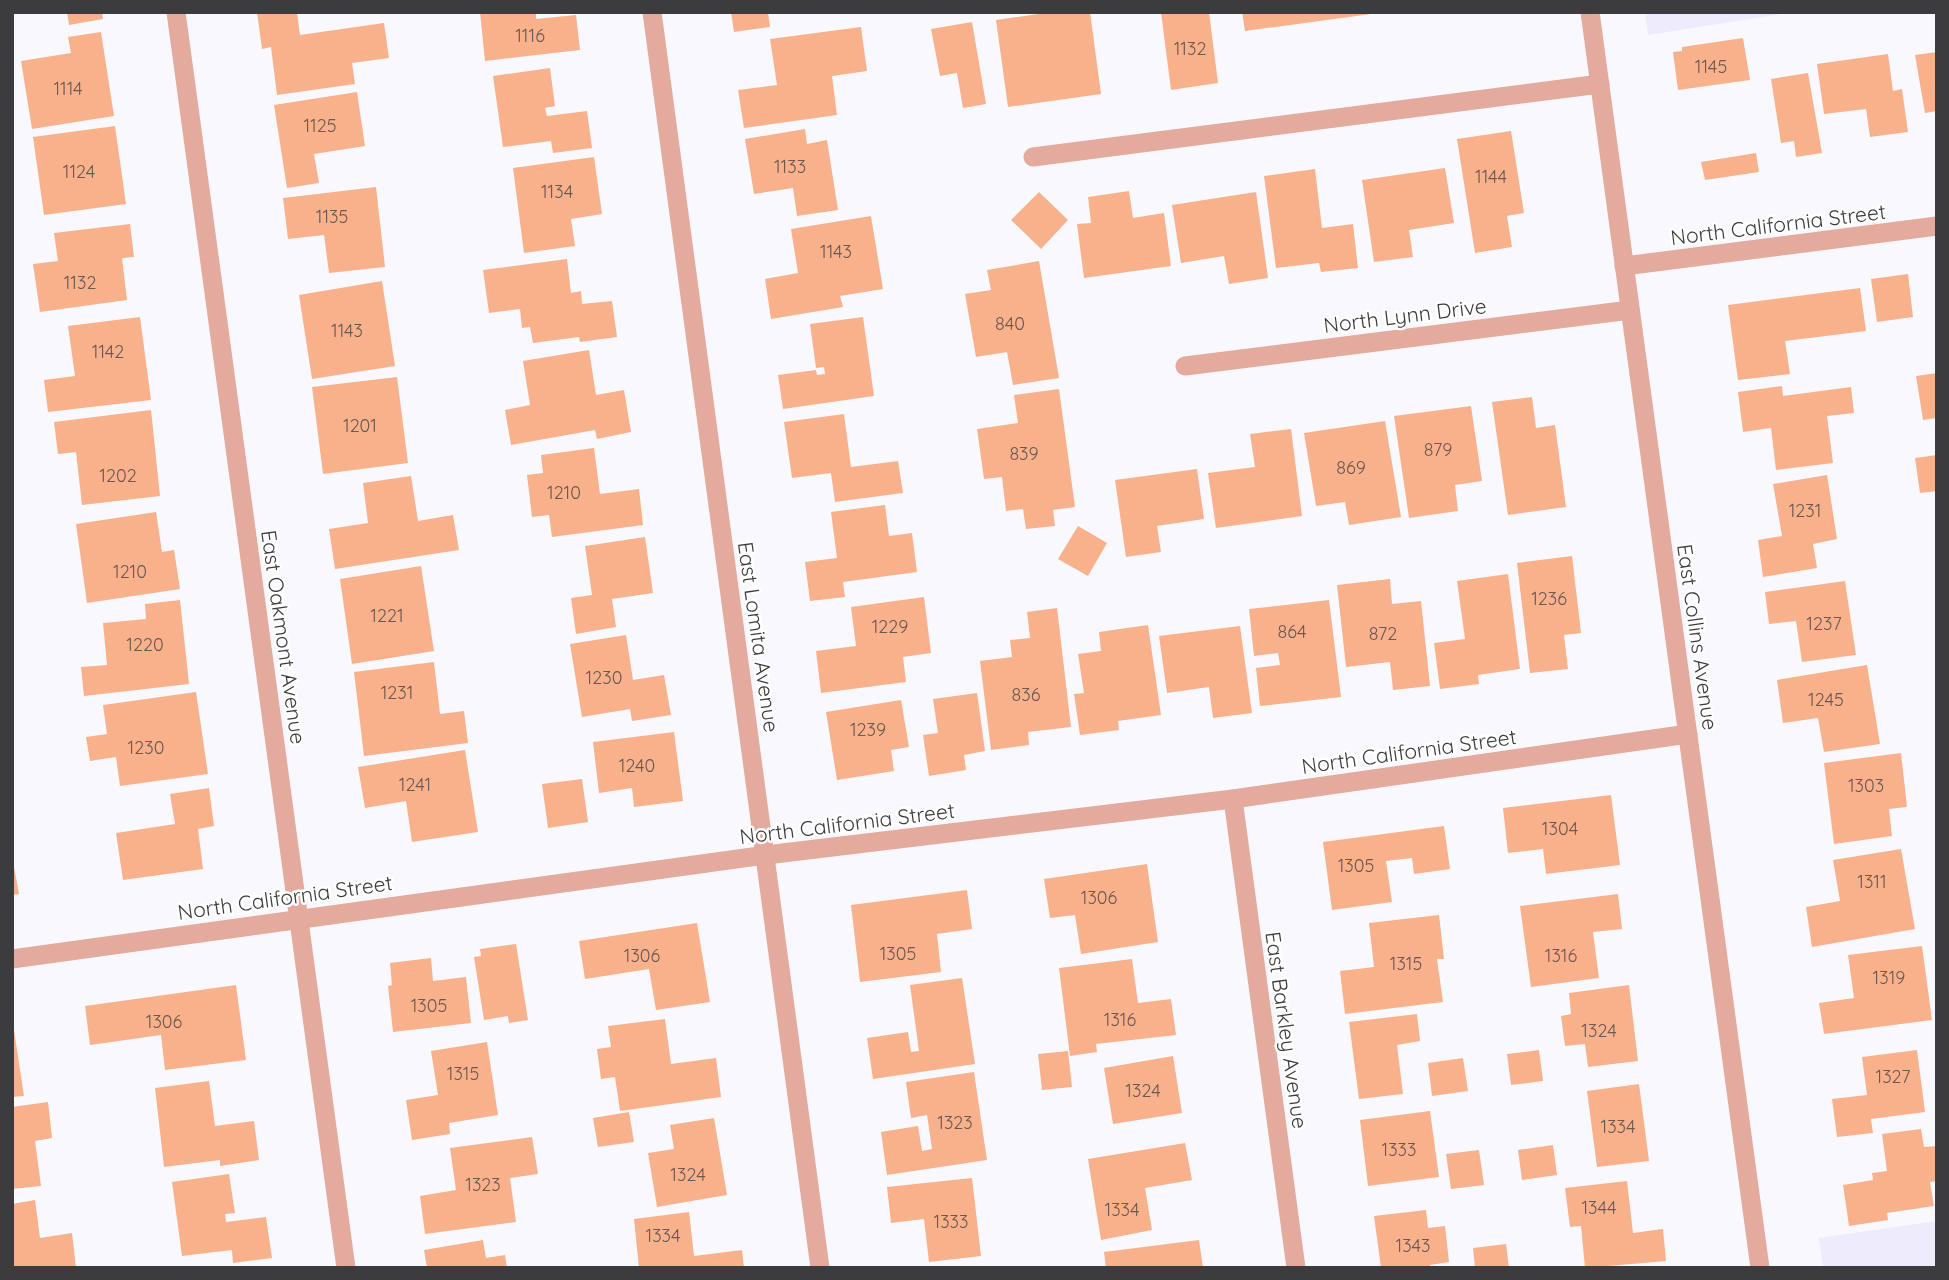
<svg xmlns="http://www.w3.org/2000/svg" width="1949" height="1280" viewBox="0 0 1949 1280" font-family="Quicksand,sans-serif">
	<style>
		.built { fill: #edebfc }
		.building { fill: #f8b18b }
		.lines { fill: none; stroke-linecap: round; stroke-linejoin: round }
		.minor { stroke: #e3aa9d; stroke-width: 19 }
		.tertiary { stroke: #e3aa9d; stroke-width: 19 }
		.labels { text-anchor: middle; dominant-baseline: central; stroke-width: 5; stroke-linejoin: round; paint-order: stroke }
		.number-label { font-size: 18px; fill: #6b5952 }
		.street-label { font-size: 21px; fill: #3c3c3f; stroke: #fff }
	</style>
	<rect width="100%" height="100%" fill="#f9f8fe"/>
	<g class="built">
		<polygon points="1645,12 1794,12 1648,35"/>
		<polygon points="1937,1221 1937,1268 1823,1268 1819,1238"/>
	</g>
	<g class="building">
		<polygon points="67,12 102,12 103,19 69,25"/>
		<polygon points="257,12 297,12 300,35 384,23 389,58 352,63 355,84 277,95 271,47 262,49"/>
		<polygon points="480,12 536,12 536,19 576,15 580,50 485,61"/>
		<polygon points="731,12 768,12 770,27 734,32"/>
		<polygon points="1052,12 1090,12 1101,94 1008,107 996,20"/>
		<polygon points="1161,12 1209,12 1218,83 1171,90"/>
		<polygon points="1242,12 1371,12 1371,14 1245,31"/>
		<polygon points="972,22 986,104 963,108 957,73 940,76 931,29"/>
		<polygon points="861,27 867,71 832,76 837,115 744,128 738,90 777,85 770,39"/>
		<polygon points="101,32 114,116 32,129 21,61 71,53 68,37"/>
		<polygon points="1743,38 1750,80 1678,90 1673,52 1682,51 1682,47"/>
		<polygon points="1937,52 1937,111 1925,113 1915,55"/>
		<polygon points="1888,54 1893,91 1902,89 1908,132 1870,137 1866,109 1824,114 1817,64"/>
		<polygon points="550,68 555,106 545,108 547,116 587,111 592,148 553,153 551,141 503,147 493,76"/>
		<polygon points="1808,73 1822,153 1796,157 1794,141 1781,143 1771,79"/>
		<polygon points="357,92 365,146 314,154 319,183 287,188 274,105"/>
		<polygon points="115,126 126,204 44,215 33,137"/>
		<polygon points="805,129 807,144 827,140 838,210 797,216 793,188 754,194 745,139"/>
		<polygon points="1511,131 1524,213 1507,216 1512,247 1475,253 1457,139"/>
		<polygon points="1756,153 1759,172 1705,180 1701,162"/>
		<polygon points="594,157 602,214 571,219 575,246 524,253 513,168"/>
		<polygon points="1445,168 1454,223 1409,230 1413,257 1374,262 1362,180"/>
		<polygon points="1315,169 1322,228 1353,224 1358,268 1321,272 1319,263 1276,268 1264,176"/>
		<polygon points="376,187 385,267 329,273 324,235 288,239 283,198"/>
		<polygon points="1129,191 1133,218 1164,213 1171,266 1084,278 1077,224 1091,223 1088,197"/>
		<polygon points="1039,192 1068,220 1041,249 1011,220"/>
		<polygon points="1256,192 1268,278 1229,284 1224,256 1181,263 1172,205"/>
		<polygon points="871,216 883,289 840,296 843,307 771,319 765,279 798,273 791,229"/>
		<polygon points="130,224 134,257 122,258 127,300 40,312 33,264 58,261 54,233"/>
		<polygon points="567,259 571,293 581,291 582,304 612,301 617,337 580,342 579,337 533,343 530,327 522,328 520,309 489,313 483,270"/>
		<polygon points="1039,261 1059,378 1013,385 1007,352 976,357 965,294 991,290 987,270"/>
		<polygon points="1908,274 1913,317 1877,322 1871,279"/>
		<polygon points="382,281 395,366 312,379 299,295"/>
		<polygon points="1860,288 1866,331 1785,341 1790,374 1738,380 1728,305"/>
		<polygon points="140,317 151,400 48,412 44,380 75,376 68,326"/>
		<polygon points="863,317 874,396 783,409 778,375 816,370 817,375 825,374 824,367 816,368 810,324"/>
		<polygon points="589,350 596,395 624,390 631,432 597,439 595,430 511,445 505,410 530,405 523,361"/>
		<polygon points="1937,373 1937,418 1923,420 1916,376"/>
		<polygon points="397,377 408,463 323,474 312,387"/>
		<polygon points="1782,386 1783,396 1851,387 1854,413 1827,416 1833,463 1776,470 1771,428 1743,432 1738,392"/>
		<polygon points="1059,389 1075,507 1053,510 1055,526 1026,529 1023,509 1006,511 1002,477 984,479 977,429 1018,423 1014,395"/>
		<polygon points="1532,397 1536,428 1555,425 1566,507 1508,515 1492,402"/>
		<polygon points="1471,406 1482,481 1455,485 1458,511 1409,518 1394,416"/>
		<polygon points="151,410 160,496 82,505 76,452 58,454 54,422"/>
		<polygon points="844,414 851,467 898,461 903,493 835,502 831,473 792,478 784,422"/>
		<polygon points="1385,421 1401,517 1349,525 1345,502 1316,506 1304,433"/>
		<polygon points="1291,429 1302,516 1216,528 1208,473 1255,467 1250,434"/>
		<polygon points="594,448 600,494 639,489 643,525 552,537 549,515 532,517 527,475 543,473 541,455"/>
		<polygon points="1937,455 1937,491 1920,493 1915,458"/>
		<polygon points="1197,469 1204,519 1157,526 1161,552 1126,557 1115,480"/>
		<polygon points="1827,475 1837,539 1813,544 1817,568 1763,577 1758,540 1782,536 1773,484"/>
		<polygon points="411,476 418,521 453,515 459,550 335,569 329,529 368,523 363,483"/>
		<polygon points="885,505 889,536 912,533 917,572 843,582 845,597 810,601 805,562 837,558 831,512"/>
		<polygon points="156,512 162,552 174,550 180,589 87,603 76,524"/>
		<polygon points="1078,526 1107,543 1088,576 1058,559"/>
		<polygon points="645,537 653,593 612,599 616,627 576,634 571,598 592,595 585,546"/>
		<polygon points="1572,556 1581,633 1564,635 1568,669 1530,673 1517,563"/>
		<polygon points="421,566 434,651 352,664 340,579"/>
		<polygon points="1508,574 1520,669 1478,675 1479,684 1440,689 1434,643 1465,639 1457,581"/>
		<polygon points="1390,579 1392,604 1421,601 1430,686 1393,690 1390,662 1346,667 1337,585"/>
		<polygon points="1845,581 1856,655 1802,662 1796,621 1769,624 1765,592"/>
		<polygon points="924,597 931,653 903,657 906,682 821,693 816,651 856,646 851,607"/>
		<polygon points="180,600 189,684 84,696 81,667 107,665 103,623 146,619 145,604"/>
		<polygon points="1329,600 1341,697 1260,706 1256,668 1280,665 1278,653 1254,656 1249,609"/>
		<polygon points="1057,608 1071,727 1028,732 1029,745 991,750 980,661 1012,657 1010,640 1030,638 1027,612"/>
		<polygon points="1148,625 1161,715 1118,721 1119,730 1080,735 1074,694 1084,693 1078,654 1101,651 1099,632"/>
		<polygon points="1240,626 1252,713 1213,718 1209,687 1167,693 1159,636"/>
		<polygon points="626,635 633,680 664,675 671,715 632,721 630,709 582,717 570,644"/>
		<polygon points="434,662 440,714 464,711 468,743 364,756 354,672"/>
		<polygon points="1867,665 1880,744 1824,752 1818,718 1783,723 1777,680"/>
		<polygon points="196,692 208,774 120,786 116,757 90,761 86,737 107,734 103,705"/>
		<polygon points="977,693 985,751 964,755 966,770 929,776 923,735 938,733 933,699"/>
		<polygon points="901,700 909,747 891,750 894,771 837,780 826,712"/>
		<polygon points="674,732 683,801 634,807 632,788 599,793 593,742"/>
		<polygon points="465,750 478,832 412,842 406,801 365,808 358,767"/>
		<polygon points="1901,753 1907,807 1889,809 1892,836 1834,844 1824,763"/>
		<polygon points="582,779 588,822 548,828 542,784"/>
		<polygon points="209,788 214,826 198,829 203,869 123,880 116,833 175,824 170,794"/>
		<polygon points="1611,795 1620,865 1546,874 1543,849 1508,853 1503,808"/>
		<polygon points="1444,826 1450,869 1414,874 1412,858 1386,861 1392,902 1332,910 1323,842"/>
		<polygon points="1901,849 1915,929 1812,947 1806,907 1840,901 1833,860"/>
		<polygon points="12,856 19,894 12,895"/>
		<polygon points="1147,864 1158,942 1081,954 1075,915 1050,918 1044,879"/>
		<polygon points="967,890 972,929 937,934 941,972 860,982 851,905"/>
		<polygon points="1618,894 1622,929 1593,932 1599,978 1531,987 1520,906"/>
		<polygon points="1439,915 1444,959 1437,959 1443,1002 1345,1014 1340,971 1374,967 1369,923"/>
		<polygon points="697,923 710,1002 656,1010 649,969 585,979 579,941"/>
		<polygon points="516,944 528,1020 509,1023 508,1016 484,1020 474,957 481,956 480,949"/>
		<polygon points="1922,946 1932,1020 1824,1034 1819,1003 1854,998 1848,955"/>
		<polygon points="431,958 433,981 466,977 471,1023 393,1032 388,986 392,985 390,963"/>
		<polygon points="1132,959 1138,1003 1171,999 1176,1035 1096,1044 1097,1052 1070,1056 1059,968"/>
		<polygon points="962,978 975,1064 873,1079 867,1038 908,1032 911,1052 919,1051 910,985"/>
		<polygon points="236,985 246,1060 165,1070 161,1035 90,1045 85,1006"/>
		<polygon points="1629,985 1638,1061 1588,1067 1585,1044 1565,1046 1561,1016 1571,1014 1569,993"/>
		<polygon points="1417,1014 1420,1041 1397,1045 1403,1094 1359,1099 1349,1022"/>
		<polygon points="12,1017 24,1096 12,1097"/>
		<polygon points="665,1019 671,1064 716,1058 721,1097 620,1111 615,1077 601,1079 597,1049 611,1047 608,1026"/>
		<polygon points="487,1042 498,1115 449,1123 450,1134 412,1140 406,1100 438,1095 431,1051"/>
		<polygon points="1539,1050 1543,1081 1511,1085 1507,1054"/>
		<polygon points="1917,1050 1925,1112 1871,1119 1873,1133 1837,1137 1832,1099 1867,1095 1862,1057"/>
		<polygon points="1068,1051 1072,1087 1042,1090 1038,1054"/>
		<polygon points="1173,1056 1182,1113 1113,1124 1104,1068"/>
		<polygon points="1463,1058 1468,1091 1432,1096 1428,1063"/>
		<polygon points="974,1072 987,1160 887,1175 881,1132 918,1126 922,1151 932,1149 927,1115 911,1118 906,1082"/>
		<polygon points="209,1081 215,1126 254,1121 259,1160 220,1166 220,1160 164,1167 155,1088"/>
		<polygon points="1639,1084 1649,1161 1597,1167 1587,1091"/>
		<polygon points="48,1102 52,1138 35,1141 41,1186 12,1189 12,1107"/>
		<polygon points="1430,1111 1439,1177 1368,1186 1360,1120"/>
		<polygon points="629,1112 634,1142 598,1147 593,1118"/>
		<polygon points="714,1118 727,1195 657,1207 648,1153 674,1149 670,1125"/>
		<polygon points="1921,1129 1924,1147 1937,1146 1937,1181 1930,1182 1934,1206 1887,1213 1888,1220 1849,1226 1843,1185 1873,1180 1872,1173 1887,1171 1882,1134"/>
		<polygon points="532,1137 538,1174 510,1178 516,1222 425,1234 420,1196 456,1190 450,1148"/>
		<polygon points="1185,1143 1192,1180 1145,1188 1152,1230 1101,1240 1088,1159"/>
		<polygon points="1553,1145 1557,1175 1522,1180 1518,1150"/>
		<polygon points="1479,1150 1484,1185 1451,1189 1446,1154"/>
		<polygon points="229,1174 235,1213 225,1214 226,1222 266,1217 272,1258 233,1263 232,1250 182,1256 172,1182"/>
		<polygon points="972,1178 981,1256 929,1262 924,1219 891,1223 887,1187"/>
		<polygon points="1627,1181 1633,1233 1663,1229 1666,1261 1585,1268 1581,1226 1570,1227 1565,1188"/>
		<polygon points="35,1200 40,1238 72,1233 76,1268 12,1268 12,1204"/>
		<polygon points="1426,1210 1428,1228 1445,1226 1449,1262 1430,1265 1430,1268 1381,1268 1374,1216"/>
		<polygon points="689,1212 694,1256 742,1250 744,1268 639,1268 634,1219"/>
		<polygon points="483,1240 486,1258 505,1255 507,1268 427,1268 424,1250"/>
		<polygon points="1199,1240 1203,1268 1106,1268 1104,1252"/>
		<polygon points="1506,1244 1509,1268 1475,1268 1473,1248"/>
	</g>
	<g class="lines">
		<g class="minor">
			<polyline points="176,12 346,1268"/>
			<polyline points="652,12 820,1268"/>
			<polyline points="1033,157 1600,84"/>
			<polyline points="1624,266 1937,226"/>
			<polyline points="1185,366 1630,310"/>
			<polyline points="1233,799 1296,1268"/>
			<polyline points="12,959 766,855 1233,799 1688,734"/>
		</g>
		<polyline class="tertiary" points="1590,12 1760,1268"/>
	</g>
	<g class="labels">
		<g class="number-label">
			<text x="530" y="35">1116</text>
			<text x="1190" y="48">1132</text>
			<text x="1711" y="66">1145</text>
			<text x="68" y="88">1114</text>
			<text x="320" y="125">1125</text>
			<text x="790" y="166">1133</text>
			<text x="79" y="171">1124</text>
			<text x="1491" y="176">1144</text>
			<text x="557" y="191">1134</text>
			<text x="332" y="216">1135</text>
			<text x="836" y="251">1143</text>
			<text x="80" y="282">1132</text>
			<text x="1010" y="323">840</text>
			<text x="347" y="330">1143</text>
			<text x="108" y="351">1142</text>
			<text x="360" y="425">1201</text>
			<text x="1438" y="449">879</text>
			<text x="1024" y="453">839</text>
			<text x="1351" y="467">869</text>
			<text x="118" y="475">1202</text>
			<text x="564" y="492">1210</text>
			<text x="1805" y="510">1231</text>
			<text x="130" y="571">1210</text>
			<text x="1549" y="598">1236</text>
			<text x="387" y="615">1221</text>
			<text x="1824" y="623">1237</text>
			<text x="890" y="626">1229</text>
			<text x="1292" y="631">864</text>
			<text x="1383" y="633">872</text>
			<text x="145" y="644">1220</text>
			<text x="604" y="677">1230</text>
			<text x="397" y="692">1231</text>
			<text x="1026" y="694">836</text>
			<text x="1826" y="699">1245</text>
			<text x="868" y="729">1239</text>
			<text x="146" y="747">1230</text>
			<text x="637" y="765">1240</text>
			<text x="415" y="784">1241</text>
			<text x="1866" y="785">1303</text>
			<text x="1560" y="828">1304</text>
			<text x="1356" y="865">1305</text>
			<text x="1872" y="881">1311</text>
			<text x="1099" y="897">1306</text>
			<text x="898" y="953">1305</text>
			<text x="642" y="955">1306</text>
			<text x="1561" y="955">1316</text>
			<text x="1406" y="963">1315</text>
			<text x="1889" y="977">1319</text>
			<text x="429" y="1005">1305</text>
			<text x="1120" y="1019">1316</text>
			<text x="164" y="1021">1306</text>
			<text x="1599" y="1030">1324</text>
			<text x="463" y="1073">1315</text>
			<text x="1893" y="1076">1327</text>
			<text x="1143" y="1090">1324</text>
			<text x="955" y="1122">1323</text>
			<text x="1618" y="1126">1334</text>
			<text x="1399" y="1149">1333</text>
			<text x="688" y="1174">1324</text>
			<text x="483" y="1184">1323</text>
			<text x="1599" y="1207">1344</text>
			<text x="1122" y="1209">1334</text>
			<text x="951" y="1221">1333</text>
			<text x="663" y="1235">1334</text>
			<text x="1413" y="1245">1343</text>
		</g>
		<g class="street-label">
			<text transform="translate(1778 224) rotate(-7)">North California Street</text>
			<text transform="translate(1405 315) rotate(-7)">North Lynn Drive</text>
			<text transform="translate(284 637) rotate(82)">East Oakmont Avenue</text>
			<text transform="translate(759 637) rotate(82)">East Lomita Avenue</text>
			<text transform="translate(1698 637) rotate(82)">East Collins Avenue</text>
			<text transform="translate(1409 751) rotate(-8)">North California Street</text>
			<text transform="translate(847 823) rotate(-7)">North California Street</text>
			<text transform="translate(285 897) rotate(-8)">North California Street</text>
			<text transform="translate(1287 1030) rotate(82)">East Barkley Avenue</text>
		</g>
	</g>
	<rect width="1949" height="1280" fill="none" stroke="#3c3c3f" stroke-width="28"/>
</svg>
